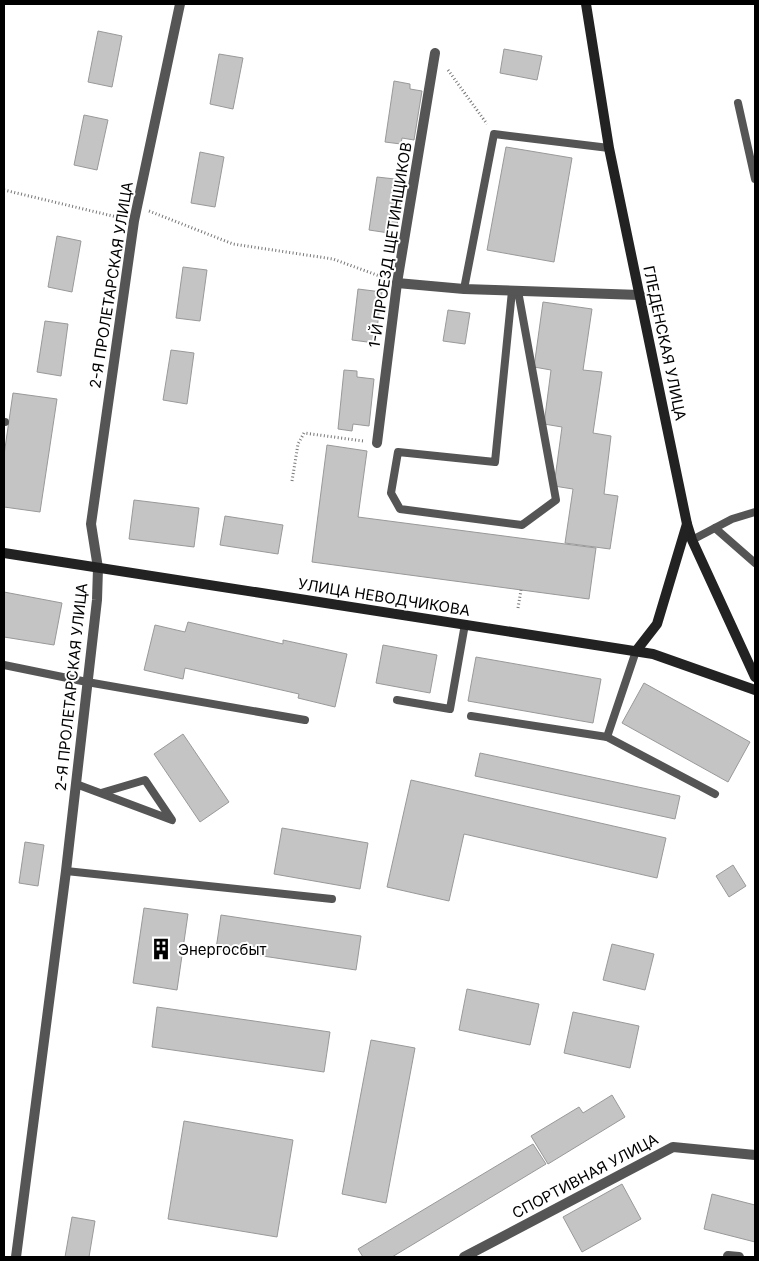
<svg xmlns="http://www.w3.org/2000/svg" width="759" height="1261" viewBox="0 0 759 1261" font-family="Inter,sans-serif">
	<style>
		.building { fill: #c4c4c4; stroke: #999 }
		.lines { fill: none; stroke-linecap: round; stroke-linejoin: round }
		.path { stroke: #777; stroke-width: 3; stroke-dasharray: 1 2.5; stroke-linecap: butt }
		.service { stroke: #555; stroke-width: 8 }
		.minor { stroke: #555; stroke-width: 10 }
		.secondary { stroke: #222; stroke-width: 10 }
		.labels { text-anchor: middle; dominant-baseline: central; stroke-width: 4; stroke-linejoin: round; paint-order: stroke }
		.street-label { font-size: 15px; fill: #000; stroke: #fff }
		.poi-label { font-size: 15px; fill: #000; stroke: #fff; text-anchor: start }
	</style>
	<rect width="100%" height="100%" fill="#fff"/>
	<g class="building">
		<polygon points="98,31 122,36 112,87 88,82"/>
		<polygon points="504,49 542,56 537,80 500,73"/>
		<polygon points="219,54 243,58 233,109 210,104"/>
		<polygon points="394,81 410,84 410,89 422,91 414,140 402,138 401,144 385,142"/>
		<polygon points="84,115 108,120 97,170 74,165"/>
		<polygon points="506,147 572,158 554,262 487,250"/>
		<polygon points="200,152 224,157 215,207 191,203"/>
		<polygon points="377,177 404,180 397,225 390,224 389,233 369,230"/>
		<polygon points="57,236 81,241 72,292 48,287"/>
		<polygon points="183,267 207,270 200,321 176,318"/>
		<polygon points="358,289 382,292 375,343 352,340"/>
		<polygon points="543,302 592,309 583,370 602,372 593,433 611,436 604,494 618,496 610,549 565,543 573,489 554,486 562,427 544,424 551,370 534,367"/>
		<polygon points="448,310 470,313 465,344 443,341"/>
		<polygon points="45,321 68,324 61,376 37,372"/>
		<polygon points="171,350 194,353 187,404 163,400"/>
		<polygon points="344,370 357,371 357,377 374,379 369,426 353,424 352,431 338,429"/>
		<polygon points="13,393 57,399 40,512 4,507 4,455"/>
		<polygon points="327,445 367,451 358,517 596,548 589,599 312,562"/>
		<polygon points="134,500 199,508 194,547 129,539"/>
		<polygon points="225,516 283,525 278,554 220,545"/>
		<polygon points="4,592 62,603 54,645 4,637"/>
		<polygon points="188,622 283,644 283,640 347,654 335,707 298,698 299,694 185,668 183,679 144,670 155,625 185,632"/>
		<polygon points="383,645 437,655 430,693 376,683"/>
		<polygon points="476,657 601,679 593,723 468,701"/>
		<polygon points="644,683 750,742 728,782 622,723"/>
		<polygon points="183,734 229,802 200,822 154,754"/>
		<polygon points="480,753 680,796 675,819 475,776"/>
		<polygon points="411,780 666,838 657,878 464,834 449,901 387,887"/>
		<polygon points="282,828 368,843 360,889 274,874"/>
		<polygon points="25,842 44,845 38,886 19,883"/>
		<polygon points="733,865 746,886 729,897 716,876"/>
		<polygon points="144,908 188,914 177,990 133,983"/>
		<polygon points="221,915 361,936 356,970 216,949"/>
		<polygon points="612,944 654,954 645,990 603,980"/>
		<polygon points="467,989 539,1004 530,1045 459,1030"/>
		<polygon points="157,1007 330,1032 324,1072 152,1047"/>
		<polygon points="573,1012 639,1026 630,1068 564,1053"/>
		<polygon points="371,1040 415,1048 386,1203 342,1194"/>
		<polygon points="612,1095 625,1117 548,1164 531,1136 579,1107 583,1113"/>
		<polygon points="184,1121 293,1140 277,1237 168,1219"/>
		<polygon points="533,1144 546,1164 392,1257 363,1257 358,1249"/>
		<polygon points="622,1184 641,1219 582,1252 563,1217"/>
		<polygon points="712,1194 755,1205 755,1242 704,1229"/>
		<polygon points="72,1217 95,1221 89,1257 65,1257"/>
	</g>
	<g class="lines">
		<g class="path">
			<polyline points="448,70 487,124"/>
			<polyline points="4,190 121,218"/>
			<polyline points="149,211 233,244 333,259 385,278"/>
			<polyline points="292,481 298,444 304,433 363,441"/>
			<polyline points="518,608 521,590"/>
		</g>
		<g class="service">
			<polyline points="738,103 755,179"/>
			<polyline points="464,289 494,134 609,148"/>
			<polyline points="512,291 495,462 398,452 391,493 400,509 522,525 556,500 518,291"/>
			<polyline points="4,422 5,422"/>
			<polyline points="715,528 755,563"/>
			<polyline points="692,540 732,519 755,512"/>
			<polyline points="4,665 87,682 305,720"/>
			<polyline points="397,700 450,709 465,624"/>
			<polyline points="471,716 607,737 715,794"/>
			<polyline points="607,737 636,651"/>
			<polyline points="76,784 172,820 145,780 101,793"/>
			<polyline points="66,871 332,899"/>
		</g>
		<g class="minor">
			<polyline points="397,283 464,289 640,295"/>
			<polyline points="377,443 397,283 435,53"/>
			<polyline points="16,1257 66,871 97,600 98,568 91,524 134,221 180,4"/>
			<polyline points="464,1257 673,1147 755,1155"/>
			<polyline points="728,1257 728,1256 739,1257"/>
		</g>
		<g class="secondary">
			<polyline points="586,4 609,148 687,524 692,540 755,677"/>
			<polyline points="4,553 653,654 755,690"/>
			<polyline points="636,651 657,624 687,524"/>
		</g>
	</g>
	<defs>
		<g id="building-bare" transform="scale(1.725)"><path d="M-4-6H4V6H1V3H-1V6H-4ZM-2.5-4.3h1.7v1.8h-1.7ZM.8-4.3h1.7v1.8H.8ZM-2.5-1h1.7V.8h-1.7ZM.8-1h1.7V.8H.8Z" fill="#000" stroke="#fff" stroke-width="2.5" paint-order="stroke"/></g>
	</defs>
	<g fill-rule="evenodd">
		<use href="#building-bare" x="161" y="949"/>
	</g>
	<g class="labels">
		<g class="street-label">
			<text transform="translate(390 245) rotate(-81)">1-Й ПРОЕЗД ЩЕТИНЩИКОВ</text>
			<text transform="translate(111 285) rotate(-81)">2-Я ПРОЛЕТАРСКАЯ УЛИЦА</text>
			<text transform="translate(665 343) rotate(78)">ГЛЕДЕНСКАЯ УЛИЦА</text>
			<text transform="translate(384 597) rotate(9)">УЛИЦА НЕВОДЧИКОВА</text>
			<text transform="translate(71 687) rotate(-84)">2-Я ПРОЛЕТАРСКАЯ УЛИЦА</text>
			<text transform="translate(585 1176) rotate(-28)">СПОРТИВНАЯ УЛИЦА</text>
		</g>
		<g class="poi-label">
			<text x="178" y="949">Энергосбыт</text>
		</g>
	</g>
	<rect width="759" height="1261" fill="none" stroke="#000000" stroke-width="10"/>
</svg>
